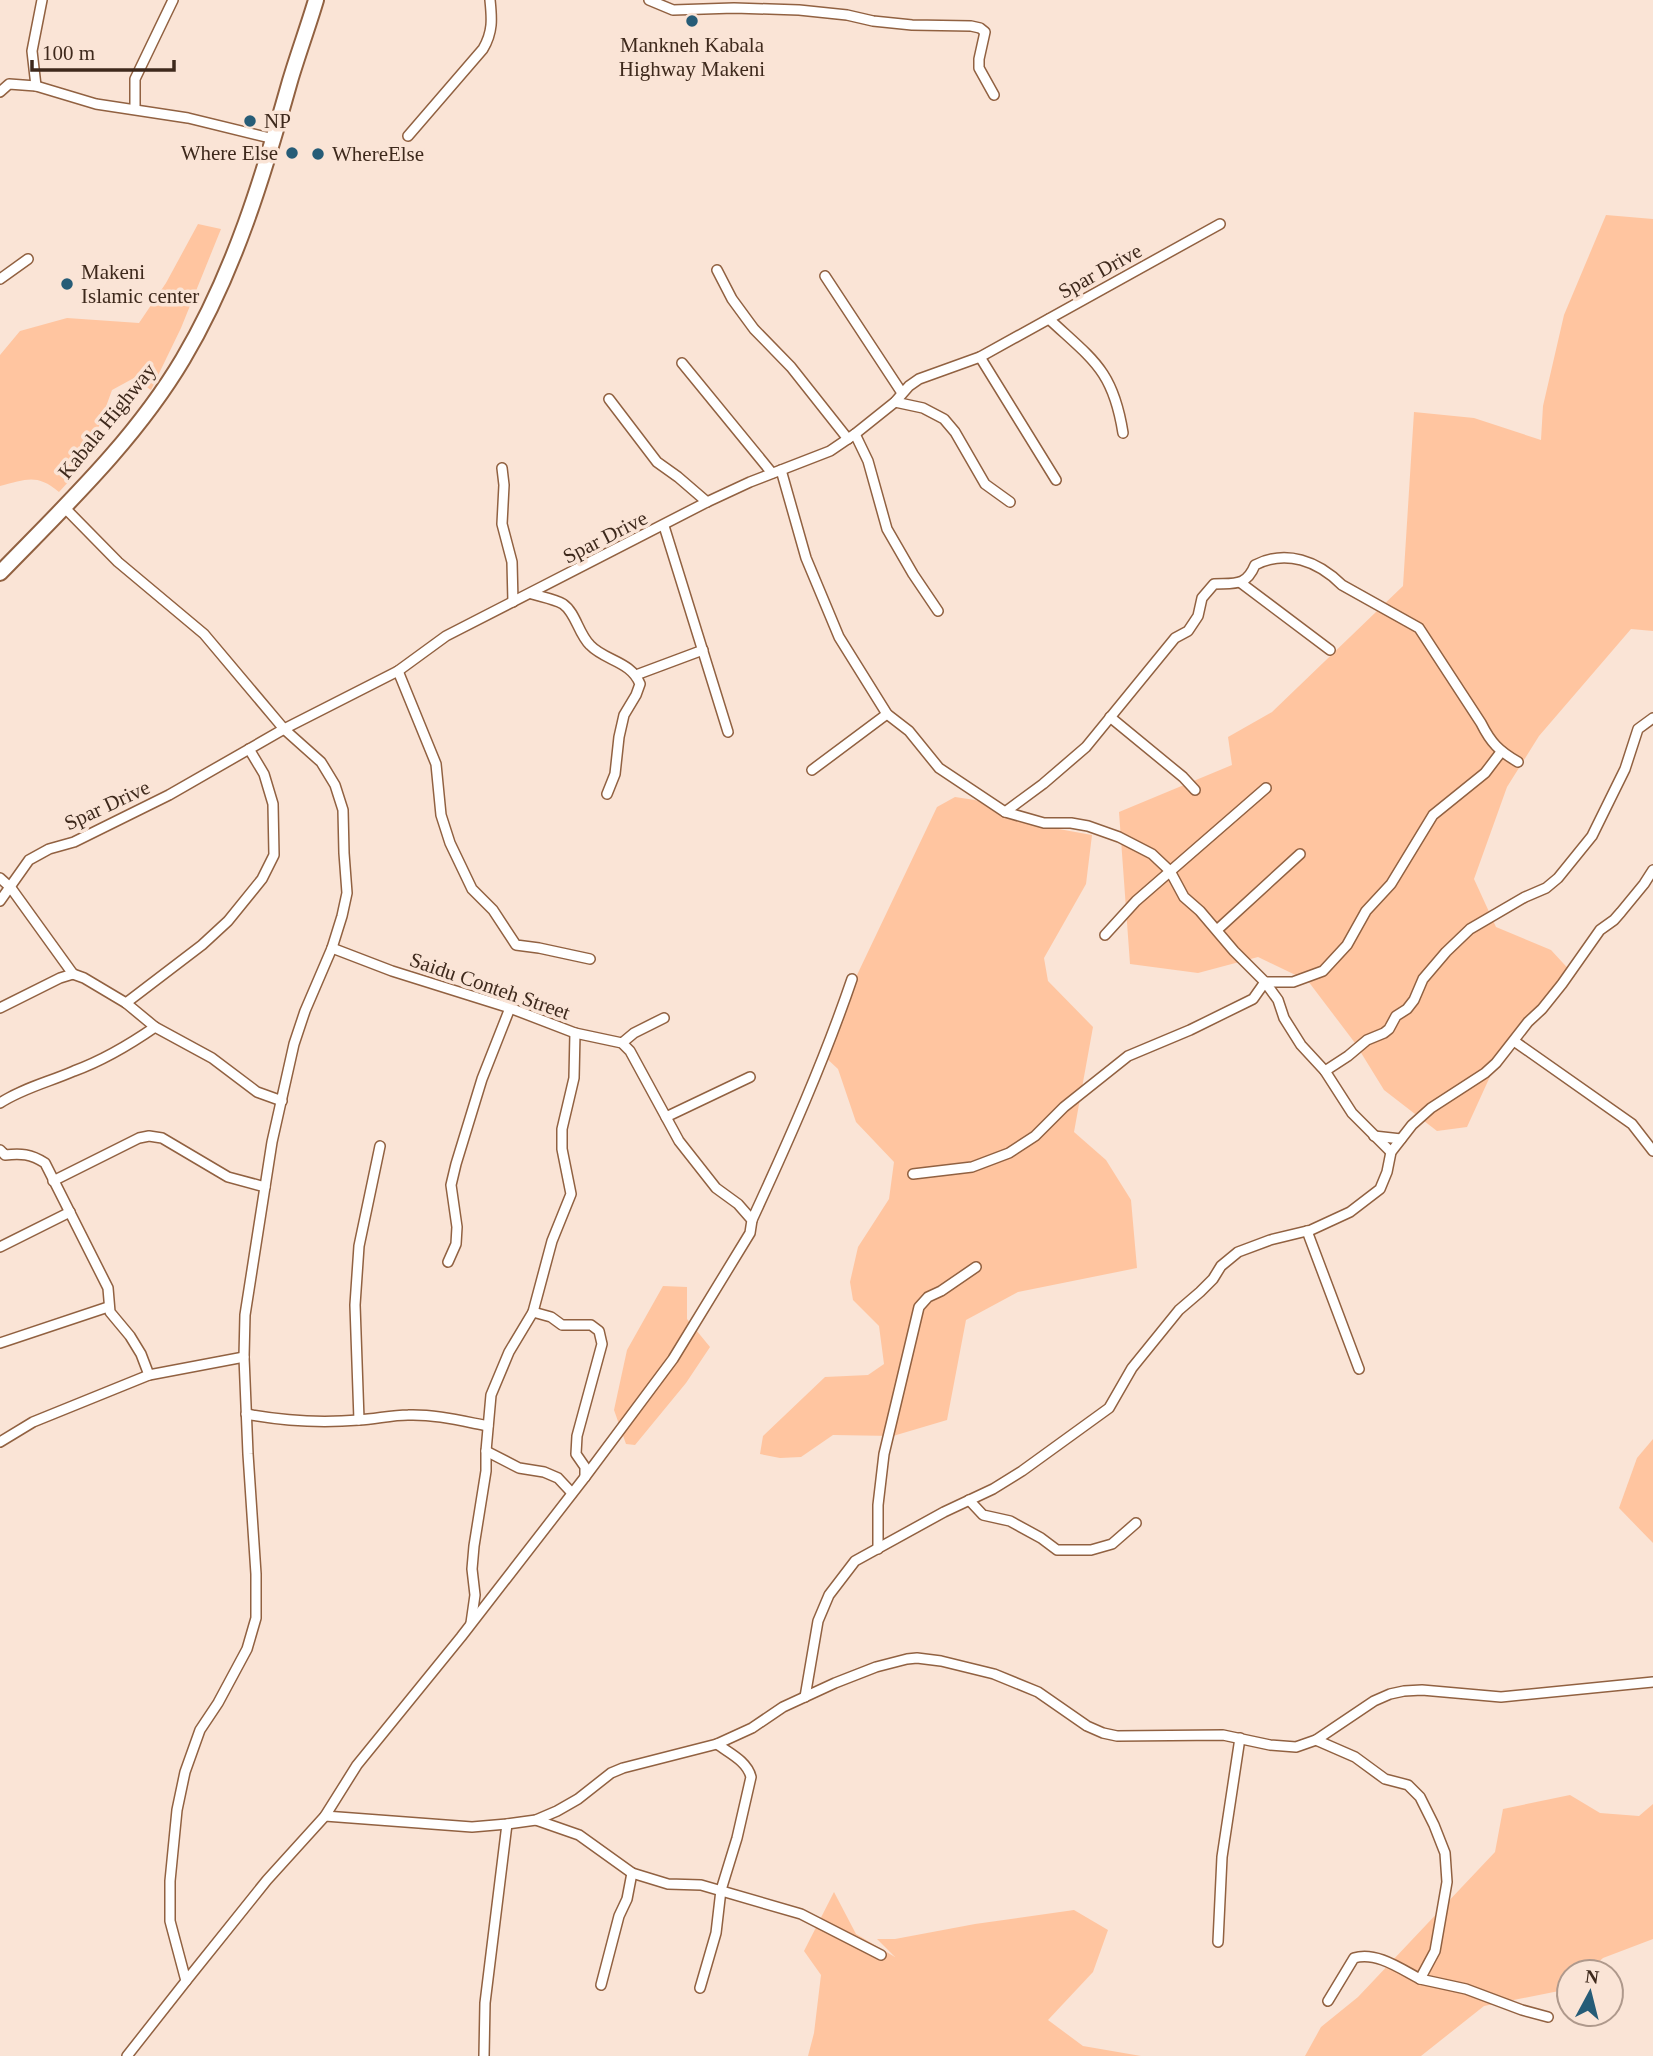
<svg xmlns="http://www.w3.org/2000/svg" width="1653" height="2056" viewBox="0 0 1653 2056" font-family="Georgia,serif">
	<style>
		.green { fill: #ffc5a0 }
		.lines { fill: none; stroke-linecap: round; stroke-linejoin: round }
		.minor-casing { stroke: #916141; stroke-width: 12 }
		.primary-casing { stroke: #916141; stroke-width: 18 }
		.minor { stroke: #fff; stroke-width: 9 }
		.primary { stroke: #fff; stroke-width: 14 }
		.poi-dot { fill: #265c77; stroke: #fae4d6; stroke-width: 2.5 }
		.labels { text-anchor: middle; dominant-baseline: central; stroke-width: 7; stroke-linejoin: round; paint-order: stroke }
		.poi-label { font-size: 21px; fill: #3e291c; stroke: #fae4d6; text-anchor: start }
		.street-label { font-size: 21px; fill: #3e291c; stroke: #fae4d6 }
	</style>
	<rect width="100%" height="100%" fill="#fae4d6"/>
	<g class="green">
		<polygon points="1606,215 1653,219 1653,631 1631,629 1539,736 1507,787 1474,879 1496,927 1551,950 1575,976 1493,1070 1467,1127 1437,1131 1384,1090 1355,1043 1308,981 1258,957 1198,973 1130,964 1119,812 1232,765 1228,737 1272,712 1403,586 1414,412 1474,418 1541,440 1543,406 1564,315"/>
		<path d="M198,224L221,229L181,328L151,390L134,378L112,390L95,437L82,467L59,492C36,473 26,480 0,486V355L20,331L67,318L139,323L166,283Z"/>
		<polygon points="955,797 975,800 1031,824 1092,835 1086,884 1044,958 1048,981 1093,1027 1074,1132 1106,1160 1131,1200 1137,1268 1018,1292 966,1320 947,1420 893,1436 833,1435 801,1457 780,1458 760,1454 763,1436 825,1377 868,1375 884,1364 879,1326 853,1300 850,1282 858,1247 889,1199 894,1162 856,1122 838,1069 824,1056 827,1038 937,807"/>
		<polygon points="663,1286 687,1287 687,1319 710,1347 686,1383 635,1445 626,1444 614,1410 627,1350"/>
		<polygon points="1653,1439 1653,1543 1619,1508 1637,1458"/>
		<polygon points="1570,1795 1600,1813 1639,1816 1653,1804 1653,1939 1603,1958 1587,1972 1569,1972 1569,1989 1484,2006 1421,2056 1305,2056 1321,2027 1358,1997 1495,1852 1503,1809"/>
		<polygon points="834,1892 856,1934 895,1957 877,1939 895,1939 975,1924 1074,1910 1108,1930 1093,1972 1048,2020 1083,2046 1141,2056 808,2056 814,2033 821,1975 804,1951"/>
	</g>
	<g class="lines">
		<g class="minor-casing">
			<g id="minor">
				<polyline points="649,0 673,10 734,8 799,10 847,15 873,21 912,25 971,26 980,28 985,32 979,59 979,68 994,95"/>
				<polyline points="36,86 32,51 42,0"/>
				<polyline points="0,92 9,84 36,86 96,104 188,118 274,139"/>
				<polyline points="135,109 135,79 173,0"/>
				<path d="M408,136L483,49C493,32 492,19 490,0"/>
				<polyline points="717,270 732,299 754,329 791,367 848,439"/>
				<polyline points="825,276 902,393"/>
				<polyline points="0,279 28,259"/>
				<path d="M1049,319C1093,360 1113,370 1123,433"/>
				<polyline points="980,357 1056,480"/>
				<polyline points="682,363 772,473"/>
				<polyline points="609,399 657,462 678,477 707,502"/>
				<polyline points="895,402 923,408 944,419 955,432 985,484 1010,502"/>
				<polyline points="855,434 868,461 887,529 913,574 938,611"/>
				<polyline points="502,468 504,485 502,524 512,562 513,602"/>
				<polyline points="781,470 806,558 839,637 887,714 909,731 939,768 1005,812 1044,823 1071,823 1088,826 1119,837 1152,854 1170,871 1184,897 1200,911 1234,951 1265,982 1278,1000 1284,1018 1301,1045 1325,1071 1352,1113 1391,1152"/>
				<polyline points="64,507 118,562 204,634 284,729 321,762 335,785 343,810 344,853 347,893 342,916 332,948 305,1011 294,1044 272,1142 245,1315 244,1357 248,1454 256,1574 256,1618 247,1649 218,1703 200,1730 185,1772 177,1810 170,1881 170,1921 186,1981 127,2056"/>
				<polyline points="664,526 728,732"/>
				<polyline points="1241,583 1330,650"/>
				<path d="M532,594C542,597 554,599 563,604C576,613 578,633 590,645C605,661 631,661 640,684L636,695L624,715L619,737L615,774L607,794"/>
				<polyline points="398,671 436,764 441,815 450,843 472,889 493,910 516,945 539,948 590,959"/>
				<polyline points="636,675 703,650"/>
				<polyline points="1110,717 1183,777 1195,790"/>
				<polyline points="812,770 887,714"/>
				<path d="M1005,812L1043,784L1086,747L1175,638L1188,631L1198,616L1202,598L1214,584C1234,583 1246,587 1255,565C1286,549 1318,561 1342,585L1419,628L1481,723C1491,743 1499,751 1518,762"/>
				<polyline points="0,878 11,888 73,974"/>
				<polyline points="0,901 29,860 49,849 74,842 169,795 284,729 398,671 446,636 707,502 750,482 830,451 855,434 895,402 909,386 919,379 980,357 1220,224"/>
				<polyline points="1217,930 1300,854"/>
				<polyline points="1105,935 1136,901 1266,788"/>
				<polyline points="73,974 84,978 126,1003 155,1027 212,1058 257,1092 282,1101"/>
				<polyline points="126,1003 202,945 228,921 262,879 274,855 273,804 264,774 249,749"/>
				<polyline points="0,1008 60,978 73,974"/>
				<polyline points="1514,1041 1632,1124 1653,1151"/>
				<polyline points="622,1043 634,1033 664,1018"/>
				<polyline points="1325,1071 1348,1056 1367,1040 1384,1033 1389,1029 1396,1016 1407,1009 1414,1000 1423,979 1446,952 1470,929 1525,897 1546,888 1558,878 1592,836 1625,769 1638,729 1653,718"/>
				<path d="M0,1103C23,1088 49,1082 74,1071C104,1060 129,1045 155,1027"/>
				<polyline points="666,1117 750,1077"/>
				<polyline points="1374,1136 1401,1139"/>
				<path d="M0,1150L5,1155C21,1153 31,1154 45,1163L108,1288L110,1312L130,1336L141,1354L149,1375"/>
				<polyline points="913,1174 972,1167 1009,1153 1035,1136 1064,1107 1128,1056 1190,1030 1253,999 1265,982 1293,982 1323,971 1347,945 1366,911 1391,884 1433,815 1485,773 1501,752"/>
				<polyline points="53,1181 139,1138 149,1136 162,1138 228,1177 265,1187"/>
				<path d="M752,1220C789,1140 824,1061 852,979"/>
				<polyline points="1307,1231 1359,1369"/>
				<polyline points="0,1247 70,1212"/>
				<polyline points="448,1262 456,1244 457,1227 451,1185 456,1164 482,1079 510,1008"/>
				<polyline points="533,1312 551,1317 562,1325 591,1325 599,1331 602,1344 577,1436 576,1454 585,1467 585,1477"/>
				<polyline points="0,1343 108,1307"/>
				<path d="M246,1414C283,1421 322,1423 359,1420C376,1419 392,1415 408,1415C434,1414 462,1421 488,1426"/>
				<polyline points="359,1420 355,1305 359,1246 380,1146"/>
				<polyline points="0,1442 33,1422 149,1375 244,1357"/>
				<polyline points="486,1451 519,1468 544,1472 558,1478 572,1493"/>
				<polyline points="969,1500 983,1515 1010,1521 1041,1538 1057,1550 1091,1550 1112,1544 1136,1523"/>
				<polyline points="878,1549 878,1505 884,1454 919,1307 928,1297 941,1291 976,1267"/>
				<polyline points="471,1623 475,1595 472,1569 474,1546 486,1471 486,1451 491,1395 509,1352 533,1312 552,1241 571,1194 562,1149 562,1129 574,1078 575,1033"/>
				<polyline points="805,1697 818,1621 829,1595 855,1561 944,1512 993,1489 1022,1471 1109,1408 1132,1368 1179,1310 1200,1292 1213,1279 1221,1266 1238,1252 1270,1240 1311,1230 1350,1212 1380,1189 1387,1172 1391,1152 1412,1125 1431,1108 1485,1073 1496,1063 1528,1022 1542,1009 1562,984 1600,930 1614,920 1621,912 1644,884 1653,870"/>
				<path d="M1316,1740L1355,1757L1385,1779L1408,1785L1420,1797L1434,1825L1445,1853L1447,1882L1435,1951L1420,1979C1401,1969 1376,1951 1354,1958L1328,2001"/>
				<polyline points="325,1816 472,1827 507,1824 536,1820 557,1811 578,1799 611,1773 623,1768 717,1744 752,1728 783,1707 835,1683 876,1667 907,1659 917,1658 941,1661 994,1674 1038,1692 1087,1726 1103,1733 1117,1736 1223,1735 1270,1745 1296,1747 1316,1740 1374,1701 1390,1694 1404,1691 1422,1690 1501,1697 1653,1682"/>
				<polyline points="536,1820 579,1835 632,1873 668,1884 701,1885 801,1914 881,1955"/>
				<polyline points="1218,1942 1222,1857 1240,1738"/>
				<polyline points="1420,1979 1466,1989 1522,2010 1548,2017"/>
				<polyline points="186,1981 267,1880 325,1816 357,1765 461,1637 585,1477 673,1359 750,1233 752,1220 738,1204 716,1188 679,1141 630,1051 622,1043 575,1033 510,1008 392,971 332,948"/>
				<polyline points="601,1985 619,1916 627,1899 632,1873"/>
				<path d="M700,1988L716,1933L721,1890L737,1838L751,1777C747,1761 729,1753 717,1744"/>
				<polyline points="484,2056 485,2003 507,1824"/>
			</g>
		</g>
		<g class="primary-casing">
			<path id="primary" d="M0,573C65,506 135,440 183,359C234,273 263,177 290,81C298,54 308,27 316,0"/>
		</g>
		<use href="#minor" class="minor"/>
		<use href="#primary" class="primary"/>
	</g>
	<g class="poi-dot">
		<circle cx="692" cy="21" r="7"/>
		<circle cx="250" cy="121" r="7"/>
		<circle cx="292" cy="153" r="7"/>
		<circle cx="318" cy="154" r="7"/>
		<circle cx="67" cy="284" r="7"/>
	</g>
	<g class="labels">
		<g class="poi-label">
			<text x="692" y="45" text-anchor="middle">Mankneh Kabala<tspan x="692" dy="24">Highway Makeni</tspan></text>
			<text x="264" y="121">NP</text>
			<text x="278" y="153" text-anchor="end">Where Else</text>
			<text x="332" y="154">WhereElse</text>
			<text x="81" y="272">Makeni<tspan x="81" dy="24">Islamic center</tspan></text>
		</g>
		<g class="street-label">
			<text transform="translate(1100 271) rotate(-29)">Spar Drive</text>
			<text transform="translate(107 421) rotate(-51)">Kabala Highway</text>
			<text transform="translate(605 537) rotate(-27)">Spar Drive</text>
			<text transform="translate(107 805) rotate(-25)">Spar Drive</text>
			<text transform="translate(490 986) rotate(19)">Saidu Conteh Street</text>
		</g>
	</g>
	<g transform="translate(1590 1993) rotate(7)"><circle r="33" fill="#fae4d6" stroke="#af998c" stroke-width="2"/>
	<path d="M0-5L12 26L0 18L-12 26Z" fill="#265c77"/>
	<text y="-10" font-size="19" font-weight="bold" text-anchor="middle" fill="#3e291c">N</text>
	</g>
	<path d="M32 60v10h142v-10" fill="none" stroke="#3e291c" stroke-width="3.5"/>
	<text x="42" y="60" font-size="21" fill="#3e291c" stroke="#fae4d6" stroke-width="5" paint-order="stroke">100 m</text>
</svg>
